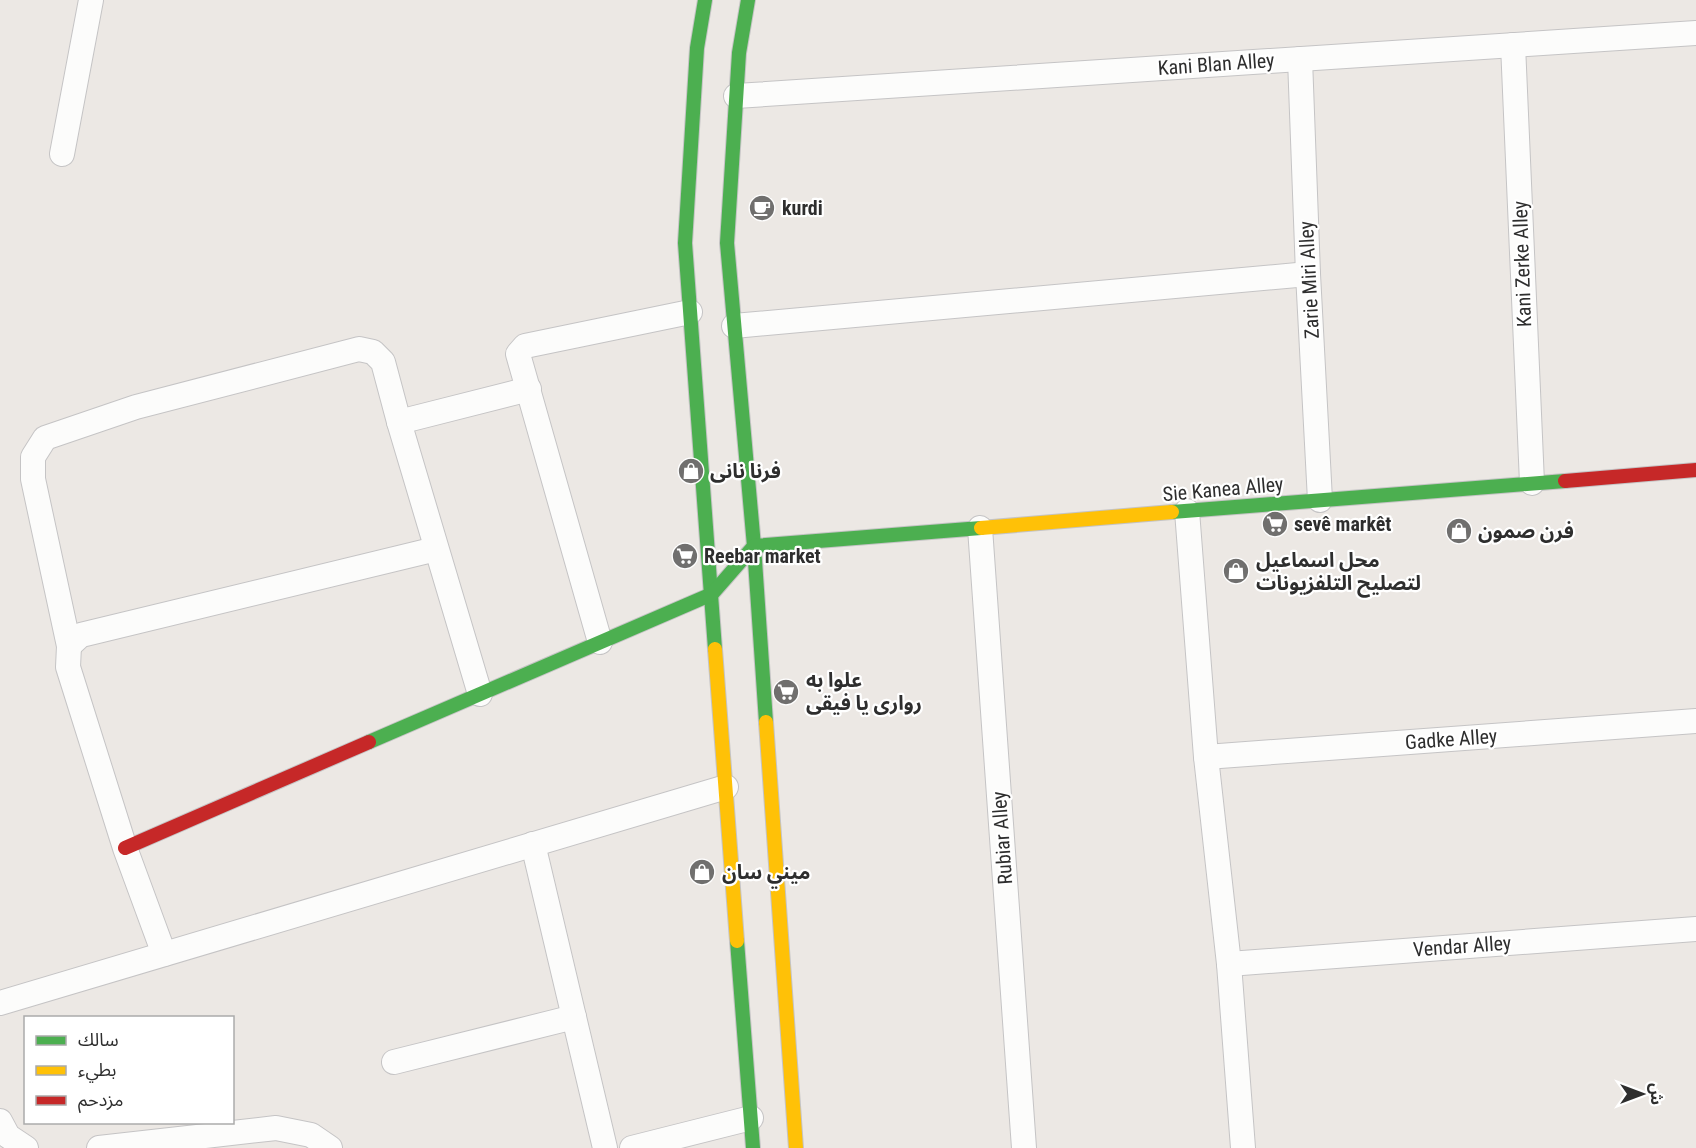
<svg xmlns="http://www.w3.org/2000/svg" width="1696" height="1148" viewBox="0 0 1696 1148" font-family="'Roboto Condensed','Noto Sans Arabic',sans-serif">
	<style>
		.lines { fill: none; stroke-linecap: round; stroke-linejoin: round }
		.street-casing { stroke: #c5c4c5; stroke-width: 26 }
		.fast-casing { stroke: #c5c4c5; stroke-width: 16 }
		.slow-casing { stroke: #c5c4c5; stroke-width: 16 }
		.jam-casing { stroke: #c5c4c5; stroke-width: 16 }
		.street { stroke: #fcfcfb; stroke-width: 24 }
		.fast { stroke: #4caf50; stroke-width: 14 }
		.slow { stroke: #ffc107; stroke-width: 14 }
		.jam { stroke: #c62828; stroke-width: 14 }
		.labels { text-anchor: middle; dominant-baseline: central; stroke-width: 4.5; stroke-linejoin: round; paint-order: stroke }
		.street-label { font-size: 20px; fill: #2e2e2e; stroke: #fff }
		.poi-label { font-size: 20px; font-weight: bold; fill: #2e2e2e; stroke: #fff; text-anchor: start }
	</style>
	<rect width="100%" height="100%" fill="#ece8e4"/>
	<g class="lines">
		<g class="street-casing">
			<g id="street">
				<polyline points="1513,45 1532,483"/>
				<polyline points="1300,59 1308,274 1320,500"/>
				<polyline points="736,96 1696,33"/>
				<polyline points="62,154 91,0"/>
				<polyline points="734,326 1308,274"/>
				<polyline points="399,422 529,389"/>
				<polyline points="1187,511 1206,757 1229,964 1243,1148"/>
				<polyline points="980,528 1024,1148"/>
				<polyline points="600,642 518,354 525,346 690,312"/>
				<polyline points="69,646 81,635 436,549"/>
				<polyline points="1206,757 1696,721"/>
				<polyline points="533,844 605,1148"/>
				<polyline points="164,954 125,848 68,667 69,646 33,479 33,457 45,438 136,407 359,349 373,352 383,362 399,422 480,694"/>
				<polyline points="1229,964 1696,929"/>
				<polyline points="0,1003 726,787"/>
				<polyline points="394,1062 574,1017"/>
				<polyline points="0,1121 8,1136 26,1148"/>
				<polyline points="99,1148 276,1128 311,1135 330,1148"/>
				<polyline points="632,1148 751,1118"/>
			</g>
		</g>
		<g class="fast-casing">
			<g id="fast">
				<polyline points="705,0 697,48 685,243 715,649"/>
				<polyline points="748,0 739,53 727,243 754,546 766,722"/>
				<polyline points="1172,512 1565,481"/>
				<polyline points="369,742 712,594 754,546 981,528"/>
				<polyline points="737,941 753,1148"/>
			</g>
		</g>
		<g class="slow-casing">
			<g id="slow">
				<polyline points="981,528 1172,512"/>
				<polyline points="715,649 737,941"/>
				<polyline points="766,722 796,1148"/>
			</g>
		</g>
		<g class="jam-casing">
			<g id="jam">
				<polyline points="1565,481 1696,470"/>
				<polyline points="125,848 369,742"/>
			</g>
		</g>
		<use href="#street" class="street"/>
		<use href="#fast" class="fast"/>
		<use href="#slow" class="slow"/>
		<use href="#jam" class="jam"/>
	</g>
	<defs>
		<g id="cafe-disc" transform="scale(1.35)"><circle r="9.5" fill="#706f6e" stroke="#fff"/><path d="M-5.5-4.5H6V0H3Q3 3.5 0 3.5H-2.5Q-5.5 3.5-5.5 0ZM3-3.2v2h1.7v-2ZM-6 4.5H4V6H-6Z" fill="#fff"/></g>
		<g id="shop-disc" transform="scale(1.35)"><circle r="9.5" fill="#706f6e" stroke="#fff"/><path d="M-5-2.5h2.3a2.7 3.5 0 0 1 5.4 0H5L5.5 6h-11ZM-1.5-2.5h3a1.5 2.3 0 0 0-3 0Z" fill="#fff"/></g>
		<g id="supermarket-disc" transform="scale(1.35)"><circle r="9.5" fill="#706f6e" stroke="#fff"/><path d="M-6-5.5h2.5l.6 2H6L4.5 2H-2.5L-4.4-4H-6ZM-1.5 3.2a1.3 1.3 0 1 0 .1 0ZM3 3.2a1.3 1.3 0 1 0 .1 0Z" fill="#fff"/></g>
	</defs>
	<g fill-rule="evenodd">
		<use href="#cafe-disc" x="762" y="208"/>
		<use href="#shop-disc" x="691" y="471"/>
		<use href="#supermarket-disc" x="1275" y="524"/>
		<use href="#shop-disc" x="1459" y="531"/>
		<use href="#supermarket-disc" x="685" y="556"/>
		<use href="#shop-disc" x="1236" y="571"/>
		<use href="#supermarket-disc" x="786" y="692"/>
		<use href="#shop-disc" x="702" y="872"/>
	</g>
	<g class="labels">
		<g class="street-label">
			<text transform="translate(1216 64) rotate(-4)">Kani Blan Alley</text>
			<text transform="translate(1522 264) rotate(-92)">Kani Zerke Alley</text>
			<text transform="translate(1309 280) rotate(-93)">Zarie Miri Alley</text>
			<text transform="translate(1223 489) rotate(-5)">Sie Kanea Alley</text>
			<text transform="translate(1451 739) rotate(-4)">Gadke Alley</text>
			<text transform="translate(1002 838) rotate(-94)">Rubiar Alley</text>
			<text transform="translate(1462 946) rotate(-4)">Vendar Alley</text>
		</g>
		<g class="poi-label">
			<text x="782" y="208">kurdi</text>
			<text x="710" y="471">فرنا نانى</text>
			<text x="1294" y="524">sevê markêt</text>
			<text x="1478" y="531">فرن صمون</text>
			<text x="704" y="556">Reebar market</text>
			<text x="1256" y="560">محل اسماعيل<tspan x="1256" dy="23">لتصليح التلفزيونات</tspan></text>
			<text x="806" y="680">علوا به<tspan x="806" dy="23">رواری یا فیقی</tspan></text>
			<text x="722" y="872">ميني سان</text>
		</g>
	</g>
	<rect x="24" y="1016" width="210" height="108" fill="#ffffff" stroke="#ababab" stroke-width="1.5"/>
	<rect x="36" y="1036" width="30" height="9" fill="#4caf50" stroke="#ababab" stroke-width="1.5"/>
	<text x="78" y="1046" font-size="18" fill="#2e2e2e">سالك</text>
	<rect x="36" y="1066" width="30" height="9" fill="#ffc107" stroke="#ababab" stroke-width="1.5"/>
	<text x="78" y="1076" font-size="18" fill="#2e2e2e">بطيء</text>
	<rect x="36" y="1096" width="30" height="9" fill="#c62828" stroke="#ababab" stroke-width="1.5"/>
	<text x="78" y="1106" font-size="18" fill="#2e2e2e">مزدحم</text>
	<g transform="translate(1642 1094) rotate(90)" stroke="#ffffff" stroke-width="4.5" paint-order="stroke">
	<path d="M0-4.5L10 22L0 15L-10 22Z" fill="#2e2e2e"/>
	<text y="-9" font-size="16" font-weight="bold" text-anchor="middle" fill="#2e2e2e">ش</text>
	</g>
</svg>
